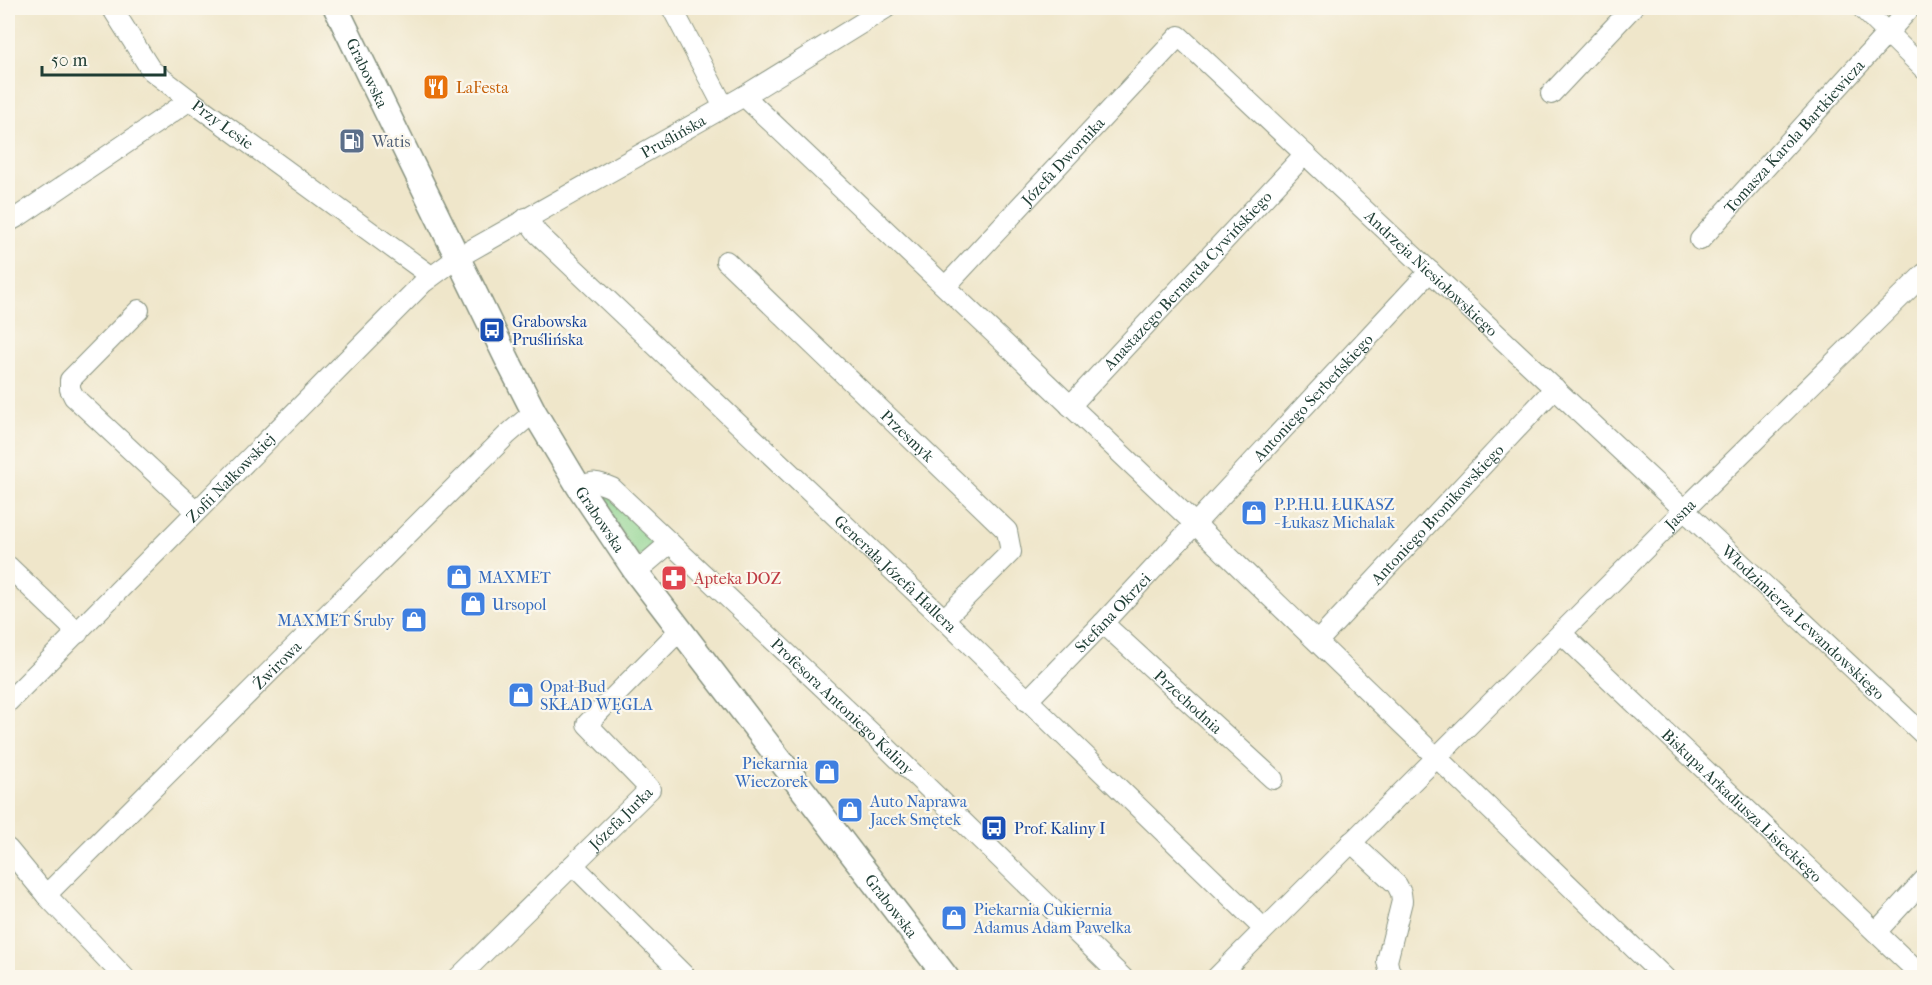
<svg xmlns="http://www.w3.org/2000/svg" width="1932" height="985" viewBox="0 0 1932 985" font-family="'IM FELL French Canon',serif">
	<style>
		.green { fill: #8ad28d; stroke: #548860; stroke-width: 1.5 }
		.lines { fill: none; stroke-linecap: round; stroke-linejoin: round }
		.minor-casing { stroke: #87927f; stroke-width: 22 }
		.tertiary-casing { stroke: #87927f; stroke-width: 27 }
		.minor { stroke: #fff; stroke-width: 20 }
		.tertiary { stroke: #fff; stroke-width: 24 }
		.labels { text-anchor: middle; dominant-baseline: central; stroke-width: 4.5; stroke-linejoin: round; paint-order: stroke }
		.street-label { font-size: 16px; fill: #1f3d34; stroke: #fbf7ec }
		.food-label { font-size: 16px; fill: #c56008; stroke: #fbf7ec; text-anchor: start }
		.service-label { font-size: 16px; fill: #4e5e75; stroke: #fbf7ec; text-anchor: start }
		.transit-label { font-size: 16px; fill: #164399; stroke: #fbf7ec; text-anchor: start }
		.shop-label { font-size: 16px; fill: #366cbe; stroke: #fbf7ec; text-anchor: start }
		.health-label { font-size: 16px; fill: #be3a42; stroke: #fbf7ec; text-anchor: start }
	</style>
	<rect width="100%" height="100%" fill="#fbf7ec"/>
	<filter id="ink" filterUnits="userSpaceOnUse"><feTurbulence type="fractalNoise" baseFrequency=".0167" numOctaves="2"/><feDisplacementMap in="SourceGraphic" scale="12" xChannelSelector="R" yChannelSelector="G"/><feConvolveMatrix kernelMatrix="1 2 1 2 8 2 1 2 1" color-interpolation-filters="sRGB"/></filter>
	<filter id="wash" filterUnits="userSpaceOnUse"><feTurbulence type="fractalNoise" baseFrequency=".008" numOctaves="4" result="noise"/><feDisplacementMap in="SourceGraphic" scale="24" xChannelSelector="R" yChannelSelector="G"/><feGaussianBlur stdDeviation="1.35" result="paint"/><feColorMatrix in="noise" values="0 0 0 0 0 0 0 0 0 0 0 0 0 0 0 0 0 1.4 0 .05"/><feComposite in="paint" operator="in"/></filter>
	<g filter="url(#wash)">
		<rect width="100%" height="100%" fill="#efe6ca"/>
		<polygon class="green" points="603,494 606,494 655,542 643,557 635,555 599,497"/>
	</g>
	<g filter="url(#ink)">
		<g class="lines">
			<g class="minor-casing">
				<g id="minor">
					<polyline points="112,8 151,70 190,100"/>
					<polyline points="672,8 724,107"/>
					<polyline points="1862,8 1924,69"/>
					<polyline points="1551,94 1632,8"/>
					<polyline points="744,96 1195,524 1665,978"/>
					<path id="s1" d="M526,218L538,234L944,619L1264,929"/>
					<path id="s2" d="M8,222L19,216L190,100L431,276"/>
					<path id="s3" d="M1700,240L1910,8"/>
					<path id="s4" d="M726,261L1007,531L1011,552L944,619"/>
					<path id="s5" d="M946,286L1179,36L1924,735"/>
					<polyline points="139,310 70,380 70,389 74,397 196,511"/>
					<path id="s6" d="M1070,406L1305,154"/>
					<path id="s7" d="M579,487C594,481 597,481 612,488L882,743L1123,978"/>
					<polyline points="8,566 78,633"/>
					<polyline points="636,572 670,543"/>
					<path id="s8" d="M1103,623L1273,779"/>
					<path id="s9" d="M1561,633L1924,978"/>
					<path id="s10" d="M1318,641L1555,388"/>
					<path id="s11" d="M1027,701L1103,623L1430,271"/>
					<path id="s12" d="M8,702L423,283L457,258L744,96L886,8"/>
					<polyline points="1351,842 1397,885 1401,893 1402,901 1387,961 1389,970 1395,978"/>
					<polyline points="8,849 46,895 125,978"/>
					<polyline points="573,865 687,978"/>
					<path id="s13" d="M46,895L507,435L534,412"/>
					<polyline points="1876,932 1924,880"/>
					<path id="s14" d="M458,978L650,789L587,724L680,630"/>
					<path id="s15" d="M1216,978L1685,509L1924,274"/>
				</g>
			</g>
			<g class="tertiary-casing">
				<g id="tertiary">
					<path id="s16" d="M336,8L510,365L534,412L579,487L636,572L947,978"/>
				</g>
			</g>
			<use href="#minor" class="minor"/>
			<use href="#tertiary" class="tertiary"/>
		</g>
	</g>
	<defs>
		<g id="restaurant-square" transform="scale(1.35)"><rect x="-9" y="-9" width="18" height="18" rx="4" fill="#e8710a" stroke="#fbf7ec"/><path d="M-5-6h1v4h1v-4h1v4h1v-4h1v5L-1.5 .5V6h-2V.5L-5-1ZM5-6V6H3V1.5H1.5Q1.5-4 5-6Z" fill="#fff"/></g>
		<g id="fuel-square" transform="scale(1.35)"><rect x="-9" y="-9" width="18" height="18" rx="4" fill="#5c6f8a" stroke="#fbf7ec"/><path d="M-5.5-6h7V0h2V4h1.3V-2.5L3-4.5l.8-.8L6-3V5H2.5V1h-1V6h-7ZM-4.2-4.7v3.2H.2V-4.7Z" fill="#fff"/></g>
		<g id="bus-square" transform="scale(1.35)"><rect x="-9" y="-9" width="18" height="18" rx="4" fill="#1a4fb4" stroke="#fbf7ec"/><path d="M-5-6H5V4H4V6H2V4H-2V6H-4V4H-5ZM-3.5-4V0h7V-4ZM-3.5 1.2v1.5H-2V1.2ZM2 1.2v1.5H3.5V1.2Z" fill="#fff"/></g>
		<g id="shop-square" transform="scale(1.35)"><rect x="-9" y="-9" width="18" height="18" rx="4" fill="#3f7fe0" stroke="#fbf7ec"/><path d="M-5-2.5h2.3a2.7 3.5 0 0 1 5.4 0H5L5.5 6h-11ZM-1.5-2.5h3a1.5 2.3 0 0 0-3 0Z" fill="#fff"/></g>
		<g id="pharmacy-square" transform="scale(1.35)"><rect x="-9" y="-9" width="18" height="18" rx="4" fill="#e0444e" stroke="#fbf7ec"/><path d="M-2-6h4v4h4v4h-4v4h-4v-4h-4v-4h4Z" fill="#fff"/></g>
	</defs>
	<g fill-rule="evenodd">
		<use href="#restaurant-square" x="436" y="87"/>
		<use href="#fuel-square" x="352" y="141"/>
		<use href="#bus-square" x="492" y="330"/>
		<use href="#shop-square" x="1254" y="513"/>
		<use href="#shop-square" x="459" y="577"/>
		<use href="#pharmacy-square" x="674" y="578"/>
		<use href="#shop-square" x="473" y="604"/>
		<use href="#shop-square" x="414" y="620"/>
		<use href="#shop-square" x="521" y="695"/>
		<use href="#shop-square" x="827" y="772"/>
		<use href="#shop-square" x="850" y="810"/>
		<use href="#bus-square" x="994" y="828"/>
		<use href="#shop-square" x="954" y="918"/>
	</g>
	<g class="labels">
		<g class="street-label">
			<text stroke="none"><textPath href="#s16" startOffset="72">Grabowska</textPath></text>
			<text stroke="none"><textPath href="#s2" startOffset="260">Przy Lesie</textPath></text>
			<text stroke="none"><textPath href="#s12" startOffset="880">Pruślińska</textPath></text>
			<text stroke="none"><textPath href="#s3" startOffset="140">Tomasza Karola Bartkiewicza</textPath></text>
			<text stroke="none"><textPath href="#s5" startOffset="171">Józefa Dwornika</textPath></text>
			<text stroke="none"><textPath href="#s5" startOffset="688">Andrzeja Niesiołowskiego</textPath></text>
			<text stroke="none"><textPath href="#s6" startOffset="172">Anastazego Bernarda Cywińskiego</textPath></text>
			<text stroke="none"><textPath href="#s11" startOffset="417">Antoniego Serbeńskiego</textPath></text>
			<text stroke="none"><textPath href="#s4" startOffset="252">Przesmyk</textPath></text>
			<text stroke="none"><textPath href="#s12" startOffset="316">Zofii Nałkowskiej</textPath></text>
			<text stroke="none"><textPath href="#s10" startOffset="174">Antoniego Bronikowskiego</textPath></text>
			<text stroke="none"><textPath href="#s15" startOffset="656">Jasna</textPath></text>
			<text stroke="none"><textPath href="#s16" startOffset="576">Grabowska</textPath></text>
			<text stroke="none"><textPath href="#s1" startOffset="513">Generała Józefa Hallera</textPath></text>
			<text stroke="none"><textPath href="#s11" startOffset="123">Stefana Okrzei</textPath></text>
			<text stroke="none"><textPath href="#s5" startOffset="1198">Włodzimierza Lewandowskiego</textPath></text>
			<text stroke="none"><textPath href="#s13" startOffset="326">Żwirowa</textPath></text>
			<text stroke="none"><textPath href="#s8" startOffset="116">Przechodnia</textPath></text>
			<text stroke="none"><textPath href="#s7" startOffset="352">Profesora Antoniego Kaliny</textPath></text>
			<text stroke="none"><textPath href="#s9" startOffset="250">Biskupa Arkadiusza Lisieckiego</textPath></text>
			<text stroke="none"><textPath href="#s14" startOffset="228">Józefa Jurka</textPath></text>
			<text stroke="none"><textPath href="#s16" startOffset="1060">Grabowska</textPath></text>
		</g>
		<g class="food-label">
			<text x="456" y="87">LaFesta</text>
		</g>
		<g class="service-label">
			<text x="372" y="141">Watis</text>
		</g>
		<g class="transit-label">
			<text x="512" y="321">Grabowska<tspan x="512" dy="18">Pruślińska</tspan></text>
			<text x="1014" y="828">Prof. Kaliny I</text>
		</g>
		<g class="shop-label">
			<text x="1274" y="504">P.P.H.U. ŁUKASZ<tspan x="1274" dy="18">- Łukasz Michalak</tspan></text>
			<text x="478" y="577">MAXMET</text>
			<text x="492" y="604">Ursopol</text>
			<text x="394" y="620" text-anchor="end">MAXMET Śruby</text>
			<text x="540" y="686">Opał-Bud<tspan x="540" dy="18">SKŁAD WĘGLA</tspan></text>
			<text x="808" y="763" text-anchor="end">Piekarnia<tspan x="808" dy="18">Wieczorek</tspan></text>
			<text x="870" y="801">Auto Naprawa<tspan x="870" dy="18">Jacek Smętek</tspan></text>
			<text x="974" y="909">Piekarnia Cukiernia<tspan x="974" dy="18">Adamus Adam Pawelka</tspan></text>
		</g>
		<g class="health-label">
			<text x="694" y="578">Apteka DOZ</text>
		</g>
	</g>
	<rect width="1932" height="985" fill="none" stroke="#fbf7ec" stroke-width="30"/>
	<path d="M42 66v9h123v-9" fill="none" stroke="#1f3d34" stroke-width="3"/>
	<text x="51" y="66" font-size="18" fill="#1f3d34" stroke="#fbf7ec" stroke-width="4.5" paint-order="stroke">50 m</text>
</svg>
